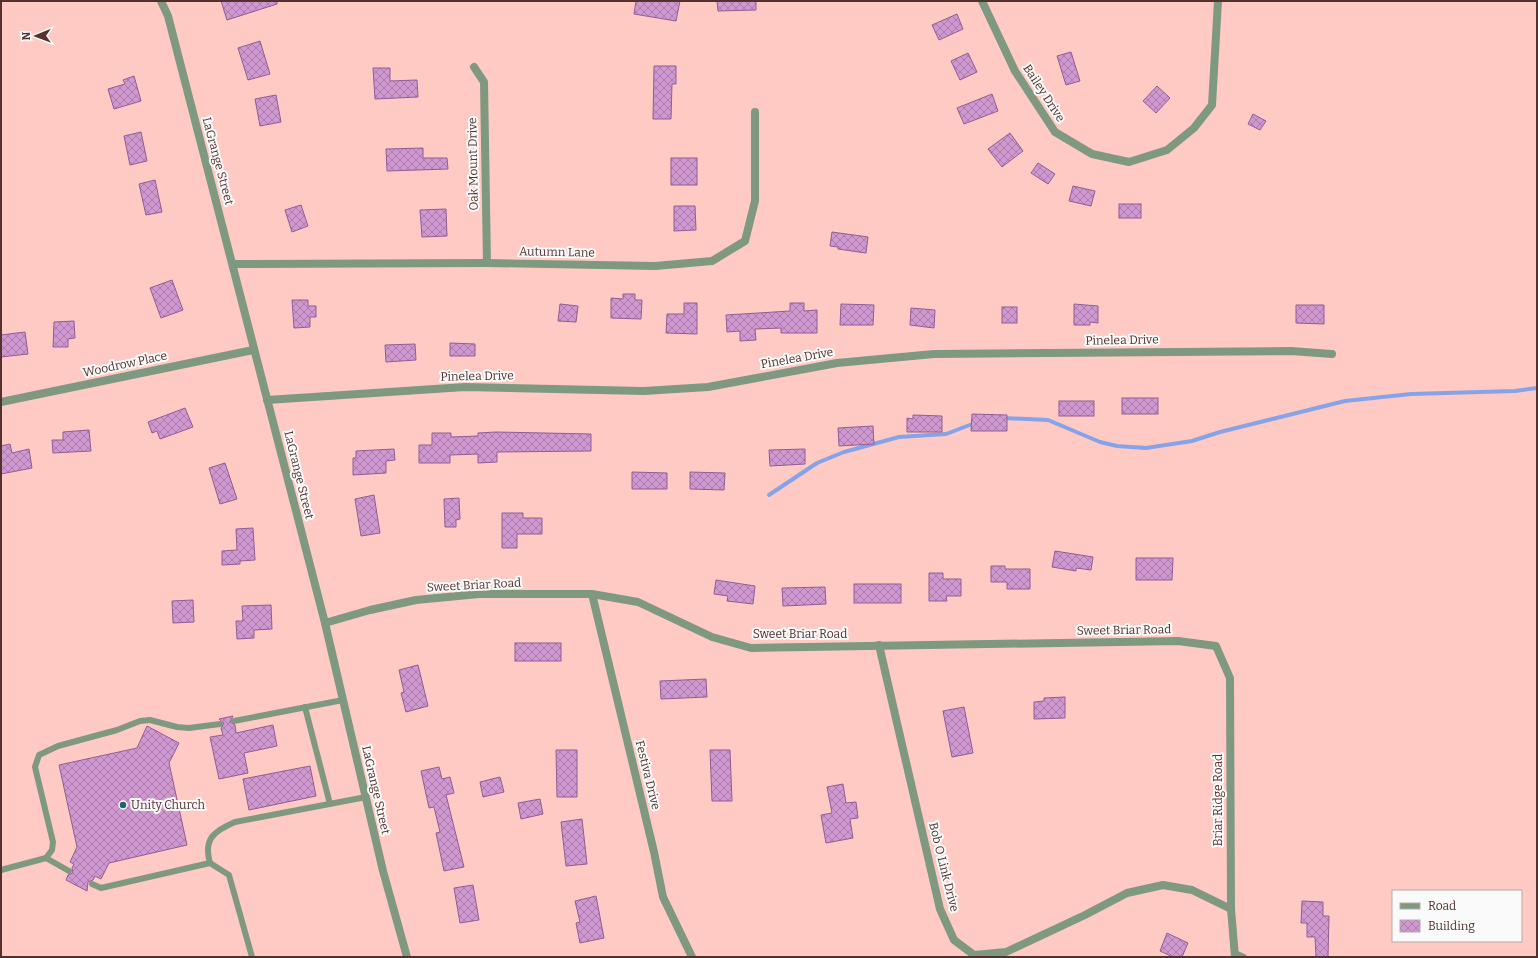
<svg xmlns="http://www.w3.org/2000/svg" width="1538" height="958" viewBox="0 0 1538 958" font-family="Bitter,serif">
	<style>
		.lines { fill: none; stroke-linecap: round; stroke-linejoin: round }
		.stream { stroke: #86a3e8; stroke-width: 4 }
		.building { fill: url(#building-cross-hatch); stroke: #915c92 }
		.service { stroke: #7f9880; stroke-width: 6 }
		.minor { stroke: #7f9880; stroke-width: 8 }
		.tertiary { stroke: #7f9880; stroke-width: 8 }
		.poi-dot { fill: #1b6770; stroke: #f9faf9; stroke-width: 1.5 }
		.labels { text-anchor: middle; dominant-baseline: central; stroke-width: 4; stroke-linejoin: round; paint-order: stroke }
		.street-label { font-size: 12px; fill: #53312e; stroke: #f9faf9 }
		.poi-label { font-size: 12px; fill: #53312e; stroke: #f9faf9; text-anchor: start }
	</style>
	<defs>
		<pattern id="building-cross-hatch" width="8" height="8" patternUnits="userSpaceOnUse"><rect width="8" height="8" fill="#d098d1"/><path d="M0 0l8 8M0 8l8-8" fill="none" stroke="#ab7daa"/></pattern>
	</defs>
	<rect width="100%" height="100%" fill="#ffcac4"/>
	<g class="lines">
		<g class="stream">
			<polyline points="1003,418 1048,420 1100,442 1117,446 1146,448 1192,441 1220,432 1345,401 1411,394 1515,391 1537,388"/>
			<polyline points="769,495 817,463 844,452 899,437 946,434 975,423"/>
		</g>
	</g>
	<g class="building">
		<polygon points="221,1 277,1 277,4 227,20"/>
		<polygon points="636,1 680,1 676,21 634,14"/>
		<polygon points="717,1 756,1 756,10 718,11"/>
		<polygon points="957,14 963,29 939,40 932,25"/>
		<polygon points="260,41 270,74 248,80 238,48"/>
		<polygon points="1071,52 1080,81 1066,85 1057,56"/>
		<polygon points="968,53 977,72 960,80 951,61"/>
		<polygon points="654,66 676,66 676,84 672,84 671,119 653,119"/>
		<polygon points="373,68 390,68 390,81 417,80 418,97 375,99"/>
		<polygon points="134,76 141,101 114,109 108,89 125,84 123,80"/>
		<polygon points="1157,86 1170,98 1156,113 1143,101"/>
		<polygon points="992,94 998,111 964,124 957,108"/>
		<polygon points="276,95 281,122 260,126 255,99"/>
		<polygon points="1253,114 1266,121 1260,130 1248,124"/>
		<polygon points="141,132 147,161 130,165 124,136"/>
		<polygon points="1010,133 1023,151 1002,167 988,149"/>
		<polygon points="423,148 423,158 447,158 448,169 387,171 386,149"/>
		<rect x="671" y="158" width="26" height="27"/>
		<polygon points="1038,163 1055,174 1048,184 1031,173"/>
		<polygon points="155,180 162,212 146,215 139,184"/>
		<polygon points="1073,186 1095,191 1091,206 1069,201"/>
		<rect x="1119" y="204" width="22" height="14"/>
		<polygon points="301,205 308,226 292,232 285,210"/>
		<polygon points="674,206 695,206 696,230 674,231"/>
		<polygon points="446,209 447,236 422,237 420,210"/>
		<polygon points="832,232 868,237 866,253 838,249 838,247 830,246"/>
		<polygon points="172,280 183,310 161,318 150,288"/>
		<polygon points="623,294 635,294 635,300 642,300 641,319 611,318 611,298 623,299"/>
		<polygon points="292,300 308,300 308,306 316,306 316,317 310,317 310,327 294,328"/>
		<polygon points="684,303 697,303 697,334 666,333 667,314 684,314"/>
		<polygon points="790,303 804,303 804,311 817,310 817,333 781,333 781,328 755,329 756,340 740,341 740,331 727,332 726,315 790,311"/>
		<polygon points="560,304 578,306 576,322 558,321"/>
		<polygon points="841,304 874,305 873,325 840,325"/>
		<polygon points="1074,304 1098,306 1098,323 1090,322 1090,325 1074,325"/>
		<polygon points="1296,305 1324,305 1324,324 1296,323"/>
		<rect x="1002" y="307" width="15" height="16"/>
		<polygon points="911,308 935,310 934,328 910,325"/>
		<polygon points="74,321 75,338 68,339 68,347 53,347 54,322"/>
		<polygon points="25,332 28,354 1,357 1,335"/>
		<polygon points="450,343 475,344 475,356 450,356"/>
		<polygon points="415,344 416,360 386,362 385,345"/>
		<rect x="1122" y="398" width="36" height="16"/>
		<rect x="1059" y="401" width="35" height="15"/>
		<polygon points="185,408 193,427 160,439 157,431 152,433 148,422"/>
		<polygon points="972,414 1007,415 1007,431 971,431"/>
		<polygon points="913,415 942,416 942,432 907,432 907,418 913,419"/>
		<polygon points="873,426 874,444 839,446 838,428"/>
		<polygon points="89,430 91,451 53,453 52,440 63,440 63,432"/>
		<polygon points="496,432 591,434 591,451 497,452 497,462 478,463 478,454 450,455 450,463 419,463 419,445 432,445 432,433 451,433 451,437 478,436 478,433"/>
		<polygon points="10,444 12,453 29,449 32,468 1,474 1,446"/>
		<polygon points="394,449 395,460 386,461 386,473 353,475 353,458 356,458 356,451"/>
		<polygon points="805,449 805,464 770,466 769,450"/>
		<polygon points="225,463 237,499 220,504 209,468"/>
		<polygon points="632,472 667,473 667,489 632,489"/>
		<polygon points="690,472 725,473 724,490 690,489"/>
		<polygon points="374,495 380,533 361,536 355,499"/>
		<polygon points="459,498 460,519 456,520 456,527 445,527 444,499"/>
		<polygon points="502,513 523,513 523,518 542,518 542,534 517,534 517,548 502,548"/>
		<polygon points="253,528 255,560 240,561 240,564 222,565 222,551 237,550 236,529"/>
		<polygon points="1055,551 1093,557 1091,570 1076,568 1076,571 1052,567"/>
		<polygon points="1136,558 1173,558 1172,580 1136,580"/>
		<polygon points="991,566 1005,566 1005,569 1030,569 1030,589 1007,589 1007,582 991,582"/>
		<polygon points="929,573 943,573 943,579 961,579 961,596 946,596 947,601 929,601"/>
		<polygon points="716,580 755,586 753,604 727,601 728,596 714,594"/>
		<rect x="854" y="584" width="47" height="19"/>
		<polygon points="825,587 826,604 783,606 782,588"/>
		<polygon points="193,600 194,622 173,623 172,601"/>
		<polygon points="271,605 272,629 254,630 254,638 237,639 236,621 243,621 242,606"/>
		<rect x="515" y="643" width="46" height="18"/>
		<polygon points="418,665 428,706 406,712 401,693 404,692 399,670"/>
		<polygon points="706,679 707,697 661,699 660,681"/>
		<polygon points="1065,697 1065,718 1034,719 1034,702 1044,701 1044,698"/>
		<polygon points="964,707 973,753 952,757 943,711"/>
		<polygon points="233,716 230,722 235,725 236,733 273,725 277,746 244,753 248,773 219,779 210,737 223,735 221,728 224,723 219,719"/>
		<polygon points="147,726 179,743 169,763 187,845 109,863 101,879 95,876 93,880 88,882 87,891 66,880 68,875 73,873 72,868 74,864 70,862 77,847 59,765 137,748"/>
		<polygon points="556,750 577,750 577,797 557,797"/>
		<polygon points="710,750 730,750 732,801 712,801"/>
		<polygon points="310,766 316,796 249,810 243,779"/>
		<polygon points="439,767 442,779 450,777 454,793 446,795 464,867 444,871 436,833 440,832 434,807 429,808 421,771"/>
		<polygon points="500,777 504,792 483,797 480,782"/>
		<polygon points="843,784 846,803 856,802 858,818 850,819 853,838 826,843 821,815 832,813 827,787"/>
		<polygon points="540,799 543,814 521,819 518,803"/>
		<polygon points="582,819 587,864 566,866 561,822"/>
		<polygon points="473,885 479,920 460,923 454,888"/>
		<polygon points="596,896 604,938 580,943 576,923 580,922 575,901"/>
		<polygon points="1302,901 1323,902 1323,916 1329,916 1328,957 1316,957 1315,937 1307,937 1307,923 1301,923"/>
		<polygon points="1167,933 1188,943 1182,957 1173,957 1160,951"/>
	</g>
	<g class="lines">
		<g class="service">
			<polyline points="305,707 330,804"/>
			<polyline points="234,721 343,700"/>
			<polyline points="46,858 69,871"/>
			<polyline points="1,870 46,858 52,850 53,842 35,767 39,755 58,746 117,730 140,721 150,720 177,727 189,728 220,724"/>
			<polyline points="92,884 101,888 210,863"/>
			<polyline points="1235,953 1244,957"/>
			<path d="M252,957L229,875L210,863C203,839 214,831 235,822L366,797"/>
		</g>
		<g class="minor">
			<polyline points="982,1 1015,71 1055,132 1092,154 1129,162 1167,150 1194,128 1212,105 1218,1"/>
			<polyline points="474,67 484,82 487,263"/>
			<polyline points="233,264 487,263 655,266 712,261 745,241 755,201 755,112"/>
			<polyline points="267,400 465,387 644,391 708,387 837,363 934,354 1291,351 1332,354"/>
			<polyline points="1,402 253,350"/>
			<polyline points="592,594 654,852 663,897 692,957"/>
			<polyline points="325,623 370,610 416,600 479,594 592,594 638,602 712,637 751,648 1178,641 1216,646 1230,678 1231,909 1235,957"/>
			<polyline points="879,645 940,909 954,940 974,955 1006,952 1085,915 1127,893 1163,885 1192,890 1231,909"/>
		</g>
		<polyline class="tertiary" points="161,1 168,16 325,623 383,871 407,957"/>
	</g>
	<circle class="poi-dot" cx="123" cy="805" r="4"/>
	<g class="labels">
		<g class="street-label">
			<text transform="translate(1044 93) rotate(57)">Bailey Drive</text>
			<text transform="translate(218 161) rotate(75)">LaGrange Street</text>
			<text transform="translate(473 164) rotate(-91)">Oak Mount Drive</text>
			<text transform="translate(557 252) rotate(1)">Autumn Lane</text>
			<text transform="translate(1122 340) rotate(-1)">Pinelea Drive</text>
			<text transform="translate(797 358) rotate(-10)">Pinelea Drive</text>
			<text transform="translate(125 364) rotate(-12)">Woodrow Place</text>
			<text transform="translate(477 376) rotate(-1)">Pinelea Drive</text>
			<text transform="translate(299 475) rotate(76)">LaGrange Street</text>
			<text transform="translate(474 585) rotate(-3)">Sweet Briar Road</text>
			<text transform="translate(1124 630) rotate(-1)">Sweet Briar Road</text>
			<text x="800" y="634">Sweet Briar Road</text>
			<text transform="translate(648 775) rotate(76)">Festiva Drive</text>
			<text transform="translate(376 790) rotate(77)">LaGrange Street</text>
			<text transform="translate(1218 800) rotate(-90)">Briar Ridge Road</text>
			<text transform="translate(944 867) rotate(76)">Bob O Link Drive</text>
		</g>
		<g class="poi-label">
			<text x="131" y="805">Unity Church</text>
		</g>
	</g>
	<rect width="1538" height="958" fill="none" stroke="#53312e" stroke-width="4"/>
	<rect x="1392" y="890" width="130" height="52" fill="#f9faf9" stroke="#b7aaa8"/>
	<rect x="1400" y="903" width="20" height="6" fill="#7f9880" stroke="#b7aaa8"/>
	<text x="1428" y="910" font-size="12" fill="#53312e">Road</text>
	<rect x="1400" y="920" width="20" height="12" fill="url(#building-cross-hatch)" stroke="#b7aaa8"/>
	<text x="1428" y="930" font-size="12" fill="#53312e">Building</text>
	<g transform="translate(36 36) rotate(269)" stroke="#f9faf9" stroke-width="3" paint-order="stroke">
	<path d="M0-3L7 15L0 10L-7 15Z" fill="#53312e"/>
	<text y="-6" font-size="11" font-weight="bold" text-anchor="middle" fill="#53312e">N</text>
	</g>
</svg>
